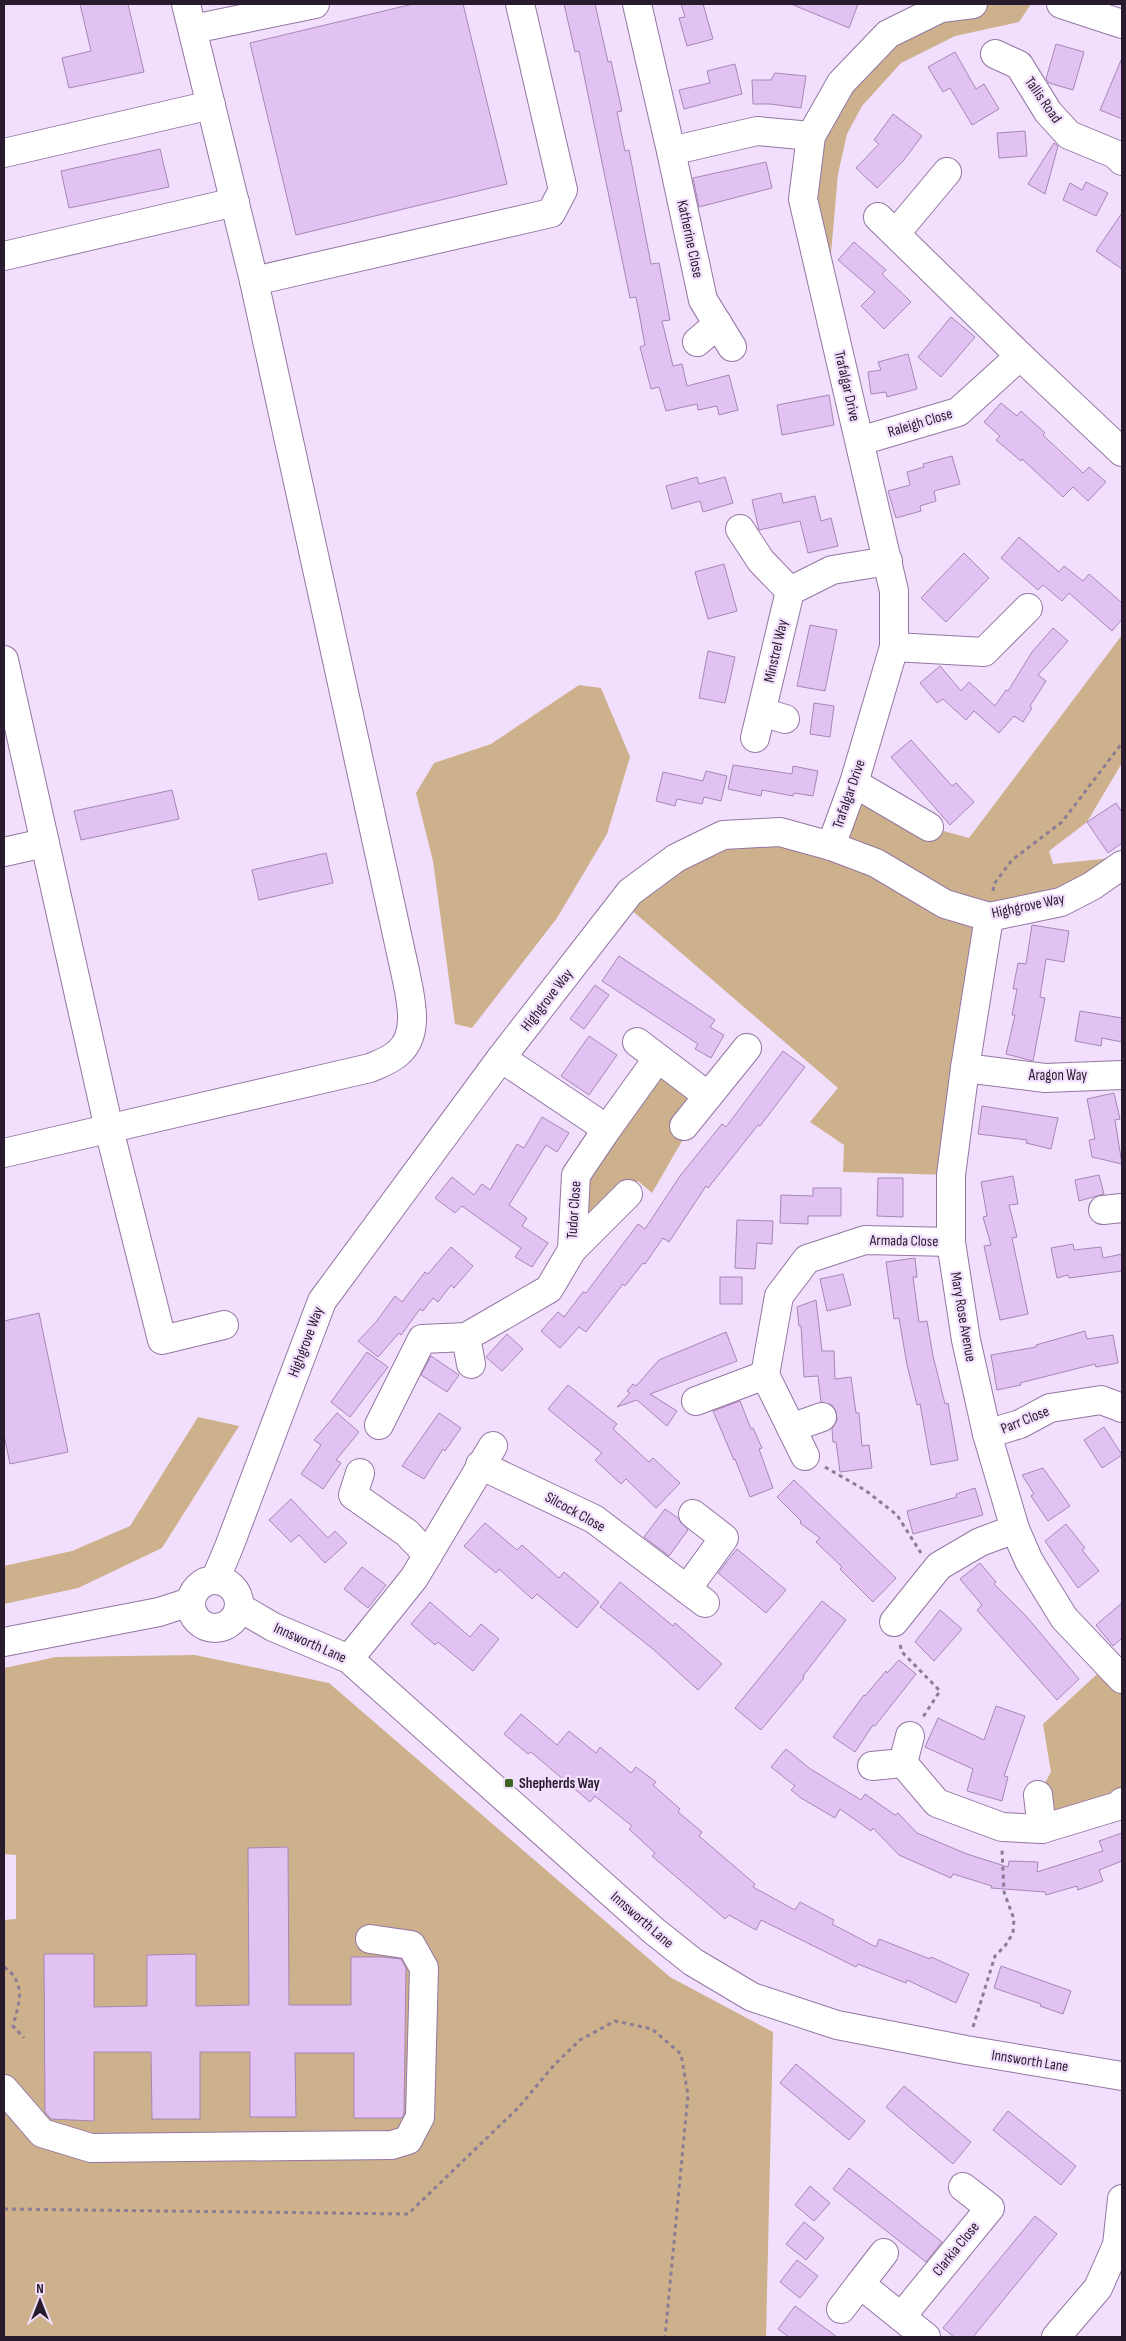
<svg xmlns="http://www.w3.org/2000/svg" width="1126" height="2341" viewBox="0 0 1126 2341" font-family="'Sofia Sans Condensed',sans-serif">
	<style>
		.green { fill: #cdb18c }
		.building { fill: #e2c2f3; stroke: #a687b5 }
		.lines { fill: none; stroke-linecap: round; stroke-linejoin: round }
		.minor-casing { stroke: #9476a3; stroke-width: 30 }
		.path { stroke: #8c7c94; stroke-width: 3; stroke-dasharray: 4 4; stroke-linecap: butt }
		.minor { stroke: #fff; stroke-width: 28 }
		.poi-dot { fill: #3f6621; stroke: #f2dffd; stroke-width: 2 }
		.labels { text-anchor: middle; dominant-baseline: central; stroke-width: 4.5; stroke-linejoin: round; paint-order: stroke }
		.street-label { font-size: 15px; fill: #271b2d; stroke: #f2dffd }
		.poi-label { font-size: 15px; font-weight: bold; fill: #271b2d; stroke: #f2dffd; text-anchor: start }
	</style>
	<rect width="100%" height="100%" fill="#f2dffd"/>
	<g class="green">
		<polygon points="973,4 1031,4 1019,22 955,36 901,63 862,106 847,134 838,174 827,299 803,199 812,136 888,34"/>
		<polygon points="1122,635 1122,763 1087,822 1049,851 1053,864 1122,857 1122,865 989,917 951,1175 843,1172 844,1145 810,1122 838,1088 622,902 723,835 831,846 854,783 929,827 969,838"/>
		<polygon points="579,685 601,688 630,757 607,834 557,918 472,1028 455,1024 433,861 416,793 434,763 491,744"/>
		<polygon points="658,1058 708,1096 652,1193 638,1181 572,1250 576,1175"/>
		<polygon points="198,1417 239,1426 162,1548 78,1588 4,1604 4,1566 72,1551 130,1526"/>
		<polygon points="195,1655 329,1683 670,1977 773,2032 766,2337 4,2337 4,1920 16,1919 16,1855 4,1854 4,1668 56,1657"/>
		<polygon points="1108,1664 1122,1677 1122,1802 1042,1829 1038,1795 1051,1772 1043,1724"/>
	</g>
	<g class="building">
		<polygon points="80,4 128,4 144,72 69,88 62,58 91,51"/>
		<polygon points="413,4 463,4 507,184 296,235 250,43"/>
		<polygon points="564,4 595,4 608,62 611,61 622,111 617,112 625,151 629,150 651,264 659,263 670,320 662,321 673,366 682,364 687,386 729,375 738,410 719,415 717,406 698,410 697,404 666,411 659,387 651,389 640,347 645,345 636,297 630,298 579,51 575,52"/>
		<polygon points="681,4 703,4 713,39 687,46 679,18 685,17"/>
		<polygon points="791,4 858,4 849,28"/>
		<polygon points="1056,44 1084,52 1073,90 1049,83 1046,79"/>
		<polygon points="955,52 976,89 984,84 999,109 972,125 950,88 943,92 928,67"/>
		<polygon points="1122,58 1122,119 1100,110"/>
		<polygon points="735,64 742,94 684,109 679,90 710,83 707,71"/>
		<polygon points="775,73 806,76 801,108 770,104 753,104 752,80 771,80"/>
		<polygon points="893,114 922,136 903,161 877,188 856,168 879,144 874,140"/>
		<polygon points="1025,131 1027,156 999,158 997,133"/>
		<polygon points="1054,143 1058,146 1045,194 1028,184"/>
		<polygon points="160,149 169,187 69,208 61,171"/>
		<polygon points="766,162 772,188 699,207 693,178"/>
		<polygon points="1086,182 1108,193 1096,216 1063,200 1070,183 1082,190"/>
		<polygon points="1122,213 1122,269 1096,251"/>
		<polygon points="854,242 886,270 882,274 911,302 884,329 861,306 875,292 838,260"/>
		<polygon points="951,317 975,337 941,377 918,357"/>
		<polygon points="908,354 917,389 887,397 886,392 871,394 868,372 881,370 878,362"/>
		<polygon points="829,395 834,425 782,435 777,405"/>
		<polygon points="1001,403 1017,416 1021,411 1045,433 1043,435 1083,473 1089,467 1106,482 1088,501 1073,487 1063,497 1022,459 1021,461 996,440 1000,436 984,422"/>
		<polygon points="952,456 960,484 934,491 936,501 920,506 921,511 896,518 888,491 910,485 907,472 924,467 923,464"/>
		<polygon points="697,477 699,484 725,477 733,503 703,512 700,501 672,509 666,486"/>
		<polygon points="781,493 783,503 815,496 821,521 831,518 838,546 808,553 800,521 759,530 752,500"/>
		<polygon points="1019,537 1059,572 1064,566 1083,581 1089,574 1122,603 1122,619 1112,631 1069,593 1062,601 1043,585 1038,590 1001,558"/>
		<polygon points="964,553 989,578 946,622 921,598"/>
		<polygon points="724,564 737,611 708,619 695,572"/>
		<polygon points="810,625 837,630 825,691 797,686"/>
		<polygon points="1053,628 1068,641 1038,675 1046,681 1030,706 1032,708 1023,722 1014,716 999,733 974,711 966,720 943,699 937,703 920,683 940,666 961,691 969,682 995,706 1006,690 1008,691 1032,652"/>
		<polygon points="708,651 735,657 725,703 699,698"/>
		<polygon points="814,703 834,706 830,737 810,734"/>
		<polygon points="911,740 952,786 956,783 974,802 950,825 891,757"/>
		<polygon points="733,765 792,774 793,766 818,771 813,796 794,793 793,796 762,790 761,796 728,789"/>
		<polygon points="706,771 727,776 721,801 704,797 702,804 677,799 675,806 656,801 663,772 703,781"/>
		<polygon points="172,790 179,819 81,840 74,811"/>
		<polygon points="1116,803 1122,812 1122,843 1108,853 1087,822"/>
		<polygon points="326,853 333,883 259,900 252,870"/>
		<polygon points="1032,925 1069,931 1064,962 1046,959 1040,997 1045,998 1033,1061 1006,1054 1015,1015 1012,1015 1017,989 1013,989 1018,963 1026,964"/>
		<polygon points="619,956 715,1020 710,1027 724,1035 711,1058 695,1049 698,1044 602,981"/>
		<polygon points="595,985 609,995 584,1029 570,1019"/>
		<polygon points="1080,1011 1122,1018 1122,1042 1102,1038 1101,1046 1075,1041"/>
		<polygon points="589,1036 617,1055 589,1095 561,1076"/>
		<polygon points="783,1051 805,1067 760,1126 758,1125 708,1188 706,1186 669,1242 663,1238 645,1264 643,1263 625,1286 623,1284 586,1332 579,1327 560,1348 541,1331 558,1312 564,1317 583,1292 586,1293 638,1224 645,1229 680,1176 722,1124 726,1127"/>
		<polygon points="1114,1093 1120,1119 1115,1120 1122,1164 1092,1157 1089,1140 1095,1139 1087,1099"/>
		<polygon points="982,1106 1058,1118 1051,1149 1026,1143 1027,1140 978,1134"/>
		<polygon points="542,1117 569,1133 557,1152 546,1145 509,1205 527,1218 522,1226 548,1243 532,1267 515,1257 521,1248 462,1206 455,1213 435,1198 452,1177 474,1195 482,1184 490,1190 517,1144 524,1148"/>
		<polygon points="1099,1175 1104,1194 1079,1201 1075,1180"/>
		<polygon points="1013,1176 1018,1204 1009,1205 1017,1237 1012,1238 1028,1314 1000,1320 984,1246 991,1245 983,1217 987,1216 981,1182"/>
		<polygon points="878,1178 903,1178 903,1217 877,1216"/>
		<polygon points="813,1188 841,1188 841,1216 808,1216 808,1224 780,1223 781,1195 813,1196"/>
		<polygon points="737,1220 773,1221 772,1244 757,1243 755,1269 735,1268"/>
		<polygon points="1073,1244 1074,1250 1101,1247 1103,1258 1122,1254 1122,1271 1069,1278 1068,1275 1057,1278 1051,1248"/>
		<polygon points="451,1247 473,1266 454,1288 451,1285 438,1302 433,1298 423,1311 420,1309 401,1335 399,1333 378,1357 358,1341 376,1322 395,1296 402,1302 425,1272 428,1274"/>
		<polygon points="915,1258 917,1277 913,1277 919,1322 927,1321 933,1356 945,1404 948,1403 958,1460 931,1465 920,1404 917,1405 907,1365 899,1318 894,1319 886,1262"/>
		<polygon points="843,1274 851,1305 827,1311 820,1279"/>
		<rect x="720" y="1277" width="22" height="27"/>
		<polygon points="816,1300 822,1351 834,1351 835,1379 851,1377 856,1413 859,1413 862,1446 869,1445 872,1468 840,1472 836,1442 833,1442 832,1429 837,1420 836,1411 832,1405 821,1402 818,1376 804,1377 801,1326 799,1326 797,1307"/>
		<polygon points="39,1313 68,1452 10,1464 4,1435 4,1321"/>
		<polygon points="1085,1331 1087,1339 1113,1335 1118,1363 1096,1367 1095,1364 1020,1383 1021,1385 997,1390 991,1355 1036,1347 1036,1345"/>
		<polygon points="726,1332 737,1361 650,1394 677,1411 667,1426 637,1400 617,1407 630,1393 627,1391 633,1384 636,1386 659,1360"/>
		<polygon points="507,1334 523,1349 502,1371 486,1357"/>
		<polygon points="367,1352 388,1367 350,1417 331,1402"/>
		<polygon points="431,1356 459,1375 447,1392 421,1375"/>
		<polygon points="568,1385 617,1424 613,1429 649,1462 653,1458 680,1483 656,1508 626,1479 621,1484 595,1460 602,1453 548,1409"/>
		<polygon points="740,1401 751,1429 753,1428 762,1448 759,1449 773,1488 750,1497 735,1459 734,1460 713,1411"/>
		<polygon points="337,1413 359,1432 336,1460 341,1463 323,1489 301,1474 321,1445 314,1440"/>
		<polygon points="439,1413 461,1428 445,1451 443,1449 424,1479 402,1466"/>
		<polygon points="1104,1427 1122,1455 1102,1468 1084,1440"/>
		<polygon points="1043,1468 1070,1506 1048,1521 1031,1496 1034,1494 1022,1475"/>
		<polygon points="794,1480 896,1578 873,1602 840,1569 842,1567 816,1542 820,1538 800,1523 801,1521 777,1497"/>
		<polygon points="975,1488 983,1515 913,1534 907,1511 957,1497 956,1494"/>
		<polygon points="291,1499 328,1538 335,1531 347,1543 325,1563 299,1535 291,1542 269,1520"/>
		<polygon points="665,1509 678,1518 688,1530 669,1556 644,1537"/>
		<polygon points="485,1523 517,1550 522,1545 559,1578 564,1572 599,1602 577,1628 537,1594 532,1599 499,1569 496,1573 464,1546"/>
		<polygon points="1066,1524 1085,1548 1082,1550 1099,1571 1078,1588 1045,1541"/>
		<polygon points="737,1549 786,1590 766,1613 718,1573"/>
		<polygon points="980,1563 996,1582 994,1584 1026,1616 1079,1679 1057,1700 977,1610 982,1605 960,1579"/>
		<polygon points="362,1567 386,1585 368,1608 344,1589"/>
		<polygon points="620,1582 673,1626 675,1623 722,1664 698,1690 653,1649 600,1607"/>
		<polygon points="822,1601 846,1620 803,1676 804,1678 761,1730 735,1708"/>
		<polygon points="430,1602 470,1637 481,1624 499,1639 473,1671 438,1642 435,1645 411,1624"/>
		<polygon points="1122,1603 1122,1638 1113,1646 1096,1625"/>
		<polygon points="940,1610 962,1629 934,1661 915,1642"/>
		<polygon points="899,1660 916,1674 875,1726 873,1725 855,1752 833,1737 864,1695 865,1696 886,1671 887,1673"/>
		<polygon points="996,1706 1025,1716 1004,1776 1008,1777 1002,1801 967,1791 973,1769 925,1747 938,1718 984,1740"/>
		<polygon points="521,1714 557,1745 569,1731 596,1753 600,1747 631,1773 636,1767 656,1782 653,1785 680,1809 678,1812 702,1832 699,1836 755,1884 753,1887 795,1910 800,1902 834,1920 832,1924 876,1947 879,1939 930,1959 931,1957 969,1974 956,2003 907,1980 906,1983 858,1964 856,1967 761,1920 756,1930 729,1915 725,1919 652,1856 655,1853 629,1829 632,1826 595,1796 590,1802 531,1752 528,1754 504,1734"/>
		<polygon points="786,1749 809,1768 861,1800 865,1794 895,1815 898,1813 917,1833 967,1854 1008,1867 1009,1861 1038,1862 1037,1872 1103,1851 1099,1841 1122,1833 1122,1861 1099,1870 1103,1881 1078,1890 1077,1886 1046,1895 1045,1892 991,1888 992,1886 953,1874 951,1878 899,1855 873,1828 871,1831 840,1809 835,1818 801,1798 791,1790 795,1786 771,1767"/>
		<polygon points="288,1847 289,2005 351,2005 351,1957 383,1957 401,1959 406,1968 404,2113 402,2118 354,2118 354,2053 295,2053 296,2117 250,2117 250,2052 200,2052 200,2119 152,2119 151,2052 94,2052 94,2121 51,2119 45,2112 44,1954 94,1954 94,2007 147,2006 147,1955 196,1954 196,2006 249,2005 248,1848"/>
		<polygon points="1001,1966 1071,1991 1063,2014 1040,2006 1041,2004 994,1988"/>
		<polygon points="796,2064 865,2121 849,2140 780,2083"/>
		<polygon points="904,2086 971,2142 953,2164 886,2107"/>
		<polygon points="1008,2111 1076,2166 1061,2185 993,2130"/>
		<polygon points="849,2168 942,2242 926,2262 833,2189"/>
		<polygon points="810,2186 830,2203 814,2221 795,2205"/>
		<polygon points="1035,2216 1057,2234 973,2337 954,2337 943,2328"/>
		<polygon points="804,2222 824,2238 806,2260 786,2244"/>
		<polygon points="797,2260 818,2276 800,2298 780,2282"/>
		<polygon points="795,2306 837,2337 789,2337 778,2329"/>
	</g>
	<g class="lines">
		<g class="minor-casing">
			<g id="minor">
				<polyline points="637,4 671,151 757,131 811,136"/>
				<polyline points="1061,4 1122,24"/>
				<polyline points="193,29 315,4"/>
				<polyline points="995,54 1019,65 1048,112 1069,135 1115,154 1122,161"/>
				<polyline points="671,151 703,300 732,347"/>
				<polyline points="4,153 211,105"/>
				<polyline points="896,233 947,172"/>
				<polyline points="4,256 235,202"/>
				<polyline points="254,281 551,213 563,190 520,4"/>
				<polyline points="697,342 718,324"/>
				<polyline points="1020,356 1122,452"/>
				<polyline points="860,441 958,412 1020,356 878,217"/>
				<polyline points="740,529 761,561 790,591"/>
				<polyline points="894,647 984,652 1028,608"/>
				<polyline points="4,660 109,1129 162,1340 224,1325"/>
				<polyline points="762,712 785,719"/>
				<polyline points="755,738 790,591 832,570 888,561"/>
				<polyline points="854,783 929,827"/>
				<polyline points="831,846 854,783 894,647 894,591 803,199 811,136 841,83 888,34 941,8 973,4"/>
				<polyline points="4,852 44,843"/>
				<polyline points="989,917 965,1068 951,1175 951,1242 966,1340 987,1434 1015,1529 1029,1561 1064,1618 1122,1679"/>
				<polyline points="637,1042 658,1058"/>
				<polyline points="965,1068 1045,1078 1122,1075"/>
				<polyline points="684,1126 747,1048"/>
				<polyline points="607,1129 658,1058 708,1096"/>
				<path d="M4,1153L370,1068C379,1064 391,1060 398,1053C421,1034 410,996 405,971L254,281L186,4"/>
				<polyline points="1103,1210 1122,1208"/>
				<polyline points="572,1250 628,1194"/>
				<polyline points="466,1337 471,1364"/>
				<polyline points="696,1401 765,1375"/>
				<polyline points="379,1425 422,1339 466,1337 549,1289 572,1250 576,1175 607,1129 501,1058"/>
				<polyline points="791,1428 822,1417"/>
				<polyline points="987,1434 1020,1424 1050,1408 1101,1400 1122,1408"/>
				<polyline points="805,1456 765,1375 779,1296 807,1259 865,1240 951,1242"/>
				<polyline points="480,1465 594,1519 705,1603"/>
				<polyline points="360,1473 353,1495 407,1533 428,1555"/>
				<circle cx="215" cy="1604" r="24"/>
				<polyline points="215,1580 229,1547 322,1301 501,1058 630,892 676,858 723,835 780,832 831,846 876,863 945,904 989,917 1061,902 1092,886 1122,865"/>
				<polyline points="687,1589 724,1538 693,1514"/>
				<polyline points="239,1607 273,1627 349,1659 654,1931 693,1962 752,1997 837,2025 966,2050 1122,2076"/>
				<polyline points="894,1622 939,1566 980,1542 1015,1529"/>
				<polyline points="4,1642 159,1612 190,1602"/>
				<polyline points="349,1659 414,1578 493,1446"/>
				<polyline points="910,1736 903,1763 937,1803 1002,1827 1042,1829 1118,1806 1122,1802"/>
				<polyline points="872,1766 903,1763"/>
				<polyline points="1038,1795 1042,1829"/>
				<polyline points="4,2089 42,2133 91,2148 392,2145 408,2140 420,2117 424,1968 411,1945 370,1939"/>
				<polyline points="884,2253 860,2284 926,2337"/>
				<polyline points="841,2309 860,2284"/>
				<polyline points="901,2317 990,2208 963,2187"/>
				<polyline points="1056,2337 1098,2288 1117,2245 1122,2199"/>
			</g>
		</g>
		<g class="path">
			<polyline points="993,891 994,884 1012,860 1062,822 1122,743"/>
			<polyline points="825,1467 865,1490 897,1515 921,1553"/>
			<polyline points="900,1645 902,1652 940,1691 923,1717"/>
			<path d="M4,1967C27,1983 19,2003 13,2026L24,2038"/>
			<polyline points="973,2027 995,1956 1005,1946 1013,1933 1014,1919 1004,1892 1002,1850"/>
			<polyline points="4,2209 408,2214 519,2107 554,2065 580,2040 615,2021 652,2029 681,2054 688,2095 665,2337"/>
		</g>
		<use href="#minor" class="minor"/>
	</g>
	<rect class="poi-dot" x="504" y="1778" width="10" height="10" rx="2.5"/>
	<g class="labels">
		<g class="street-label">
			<text transform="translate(1043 100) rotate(55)">Tallis Road</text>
			<text transform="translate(690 239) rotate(78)">Katherine Close</text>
			<text transform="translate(847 386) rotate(77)">Trafalgar Drive</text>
			<text transform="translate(920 423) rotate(-17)">Raleigh Close</text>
			<text transform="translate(776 651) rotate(-77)">Minstrel Way</text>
			<text transform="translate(849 794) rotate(-71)">Trafalgar Drive</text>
			<text transform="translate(1028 906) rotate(-12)">Highgrove Way</text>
			<text transform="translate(547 1000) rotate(-52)">Highgrove Way</text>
			<text x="1058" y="1075">Aragon Way</text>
			<text transform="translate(574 1210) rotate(-86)">Tudor Close</text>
			<text transform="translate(904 1241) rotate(1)">Armada Close</text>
			<text transform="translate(963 1317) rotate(80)">Mary Rose Avenue</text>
			<text transform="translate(306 1342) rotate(-69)">Highgrove Way</text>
			<text transform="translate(1025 1420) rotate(-22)">Parr Close</text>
			<text transform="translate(575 1512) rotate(29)">Silcock Close</text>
			<text transform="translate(310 1643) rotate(24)">Innsworth Lane</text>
			<text transform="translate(642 1920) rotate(41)">Innsworth Lane</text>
			<text transform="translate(1030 2061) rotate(9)">Innsworth Lane</text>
			<text transform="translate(956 2249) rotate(-51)">Clarkia Close</text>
		</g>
		<g class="poi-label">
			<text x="519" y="1783">Shepherds Way</text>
		</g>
	</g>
	<rect width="1126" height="2341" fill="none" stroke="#271b2d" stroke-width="10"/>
	<g transform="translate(40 2301)" stroke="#f2dffd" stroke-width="4" paint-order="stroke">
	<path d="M0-4L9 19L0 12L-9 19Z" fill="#271b2d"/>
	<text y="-8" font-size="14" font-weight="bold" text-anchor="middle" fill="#271b2d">N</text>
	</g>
</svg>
